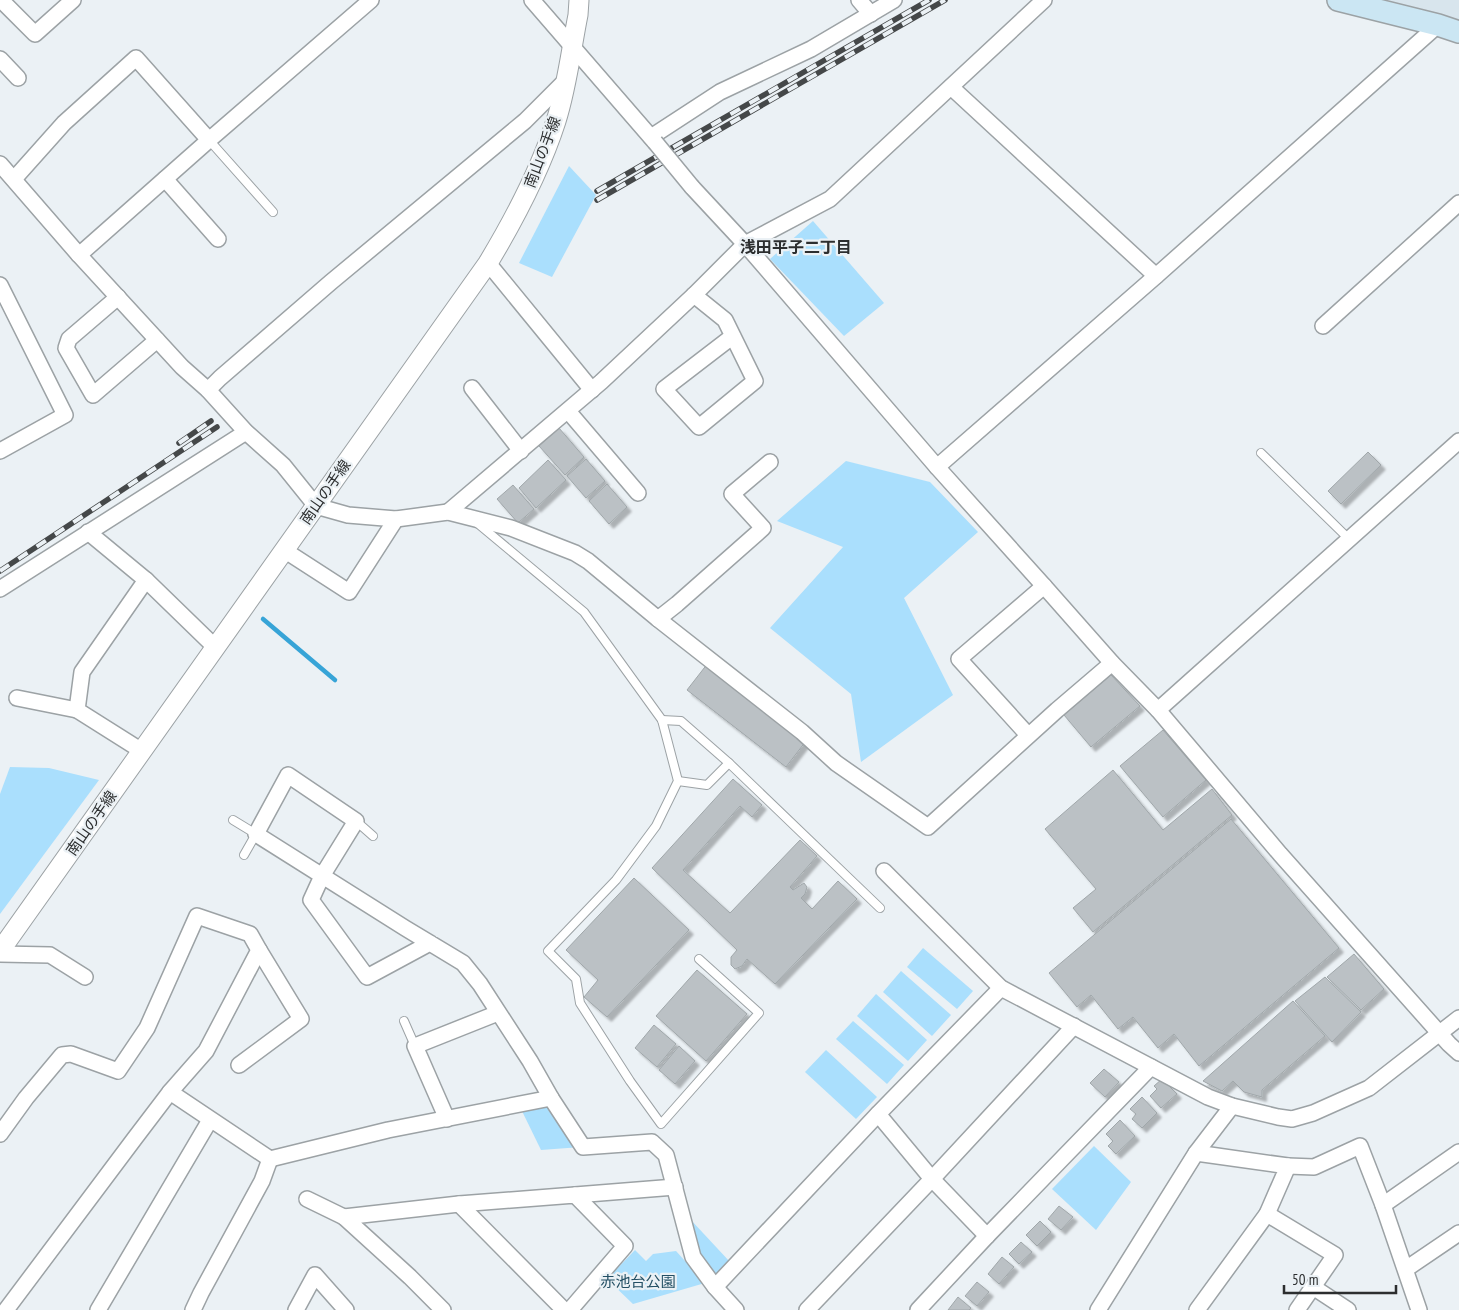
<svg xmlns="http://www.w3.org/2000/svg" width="1459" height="1310" viewBox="0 0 1459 1310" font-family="'PT Sans Narrow','Noto Sans JP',sans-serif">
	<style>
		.built { fill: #d8e5ed }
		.green { fill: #aadffd }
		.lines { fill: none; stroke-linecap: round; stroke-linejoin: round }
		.stream { stroke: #37a4d7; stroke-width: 4.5 }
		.building { fill: #bbc1c5; stroke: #a0a7aa; filter: url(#shadow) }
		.service-casing { stroke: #9ca2a5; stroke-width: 10 }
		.minor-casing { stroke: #9ca2a5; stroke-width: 18 }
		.tertiary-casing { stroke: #9ca2a5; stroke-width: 21 }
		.secondary-casing { stroke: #9ca2a5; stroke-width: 24 }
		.service { stroke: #fff; stroke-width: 8 }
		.minor { stroke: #fff; stroke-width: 15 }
		.tertiary { stroke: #fff; stroke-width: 19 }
		.secondary { stroke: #cbe6f3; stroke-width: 21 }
		.rail-casing { stroke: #454849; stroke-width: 5.5 }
		.rail { stroke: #ebf1f5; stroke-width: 4; stroke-dasharray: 11; stroke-linecap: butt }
		.minor-bridge-casing { stroke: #9ca2a5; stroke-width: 18; stroke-linecap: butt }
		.minor-bridge { stroke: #fff; stroke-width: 15 }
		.labels { text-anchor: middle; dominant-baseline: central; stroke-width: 4.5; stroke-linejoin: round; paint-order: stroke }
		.street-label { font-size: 15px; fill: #2c2e2f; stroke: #ebf1f5 }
		.park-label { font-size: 15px; fill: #245065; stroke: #ebf1f5 }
		.neighbourhood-label { font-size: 16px; font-weight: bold; fill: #2c2e2f; stroke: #ebf1f5 }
	</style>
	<defs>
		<filter id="shadow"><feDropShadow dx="4.5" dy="4.5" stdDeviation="1" flood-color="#0004"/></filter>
	</defs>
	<rect width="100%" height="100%" fill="#ebf1f5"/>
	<polygon class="built" points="1384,0 1459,0 1459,20"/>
	<g class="green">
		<polygon points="569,166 596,195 552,277 519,263"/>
		<polygon points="813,221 884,303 844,336 770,259"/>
		<polygon points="846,461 930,482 978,532 904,598 953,695 861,762 851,694 770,628 843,547 777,521"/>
		<polygon points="10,767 49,768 99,780 0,914 0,794"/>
		<polygon points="923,948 973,991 957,1009 907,967"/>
		<polygon points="901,971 951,1015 932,1036 883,992"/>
		<polygon points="876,994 927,1040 908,1061 857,1016"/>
		<polygon points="853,1021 904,1065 887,1084 836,1039"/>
		<polygon points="826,1050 877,1097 856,1119 805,1072"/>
		<polygon points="550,1100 581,1147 541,1150 520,1107"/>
		<polygon points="1094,1146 1131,1182 1096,1230 1052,1189"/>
		<polygon points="690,1219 730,1262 716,1278 699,1255"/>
		<polygon points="635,1250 646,1261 653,1254 676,1251 705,1283 633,1304 607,1279"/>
	</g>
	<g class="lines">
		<polyline class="stream" points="263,619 335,680"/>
	</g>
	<g class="building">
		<polygon points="559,428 584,457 565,475 539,446"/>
		<polygon points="1368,452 1381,465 1341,504 1328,491"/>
		<polygon points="586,459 605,481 586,498 567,476"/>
		<polygon points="548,460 566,480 536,508 519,488"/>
		<polygon points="607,484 627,507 609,524 589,501"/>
		<polygon points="513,485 534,509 518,523 497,499"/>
		<polygon points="708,663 806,741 786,767 687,690"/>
		<polygon points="1111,675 1140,706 1091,747 1064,715"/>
		<polygon points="1163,730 1206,780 1163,817 1120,766"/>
		<polygon points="1113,770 1163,830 1212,789 1232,815 1093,932 1073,908 1096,889 1045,829"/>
		<polygon points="733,779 762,805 752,817 740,806 683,870 730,913 800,840 817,856 790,887 793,890 804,883 807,887 805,894 801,898 812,909 838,881 857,899 775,984 747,959 742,966 735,969 731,965 731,957 737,950 652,868"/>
		<polygon points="1231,819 1339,948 1199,1066 1174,1034 1158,1048 1133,1017 1118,1029 1091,995 1077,1007 1049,973"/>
		<polygon points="634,878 689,930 607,1017 584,997 598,980 566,950"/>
		<polygon points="1354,954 1384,989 1361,1010 1327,977"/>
		<polygon points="697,970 747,1014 706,1061 656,1016"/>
		<polygon points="1325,977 1361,1012 1332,1042 1295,1001"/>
		<polygon points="1293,1001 1325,1036 1262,1090 1262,1097 1244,1092 1233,1081 1222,1091 1203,1081"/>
		<polygon points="654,1025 676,1044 657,1067 635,1048"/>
		<polygon points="679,1046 695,1061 675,1084 659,1070"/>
		<polygon points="1104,1069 1119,1082 1105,1097 1090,1083"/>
		<polygon points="1162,1079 1177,1094 1161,1108 1150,1096 1157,1089 1154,1086"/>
		<polygon points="1142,1097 1157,1113 1142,1128 1132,1119 1136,1114 1130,1109"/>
		<polygon points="1120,1120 1135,1136 1116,1154 1108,1146 1113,1141 1106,1134"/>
		<polygon points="1059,1206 1073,1217 1061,1230 1048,1219"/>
		<polygon points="1040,1221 1051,1232 1037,1246 1026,1235"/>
		<polygon points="1021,1242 1032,1252 1019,1264 1009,1254"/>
		<polygon points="1002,1257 1014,1267 999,1284 988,1274"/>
		<polygon points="977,1282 989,1292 977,1306 965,1296"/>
		<polygon points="958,1297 971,1308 969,1310 948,1310"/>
	</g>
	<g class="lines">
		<g class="service-casing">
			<g id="service">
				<polyline points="209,140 273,212"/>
				<polyline points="1261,453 1350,540"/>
				<polyline points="476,522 584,612 662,720 678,781 656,826 616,880 548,951 576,979 580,1003 630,1081 661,1124 759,1013 699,959"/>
				<polyline points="662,720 681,721 729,763 880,908"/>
				<polyline points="678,781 707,785 729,763"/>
				<polyline points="233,820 256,834 244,855"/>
				<polyline points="356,821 373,836"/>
				<polyline points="404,1021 415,1046"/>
			</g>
		</g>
		<g class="minor-casing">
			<g id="minor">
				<polyline points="1,0 35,34 73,0"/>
				<polyline points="532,0 655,142"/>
				<polyline points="859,0 871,14"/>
				<polyline points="0,59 18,78"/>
				<polyline points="951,87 1156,276"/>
				<polyline points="651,137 720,92 811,49 894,0"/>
				<polyline points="0,164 79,255 182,367 208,390 246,432 283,465 316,506 348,515 396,519 448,512 511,528 575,553 588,561 658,619 802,732 836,763 928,827 1057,710 1112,663"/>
				<polyline points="14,179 64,123 136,58 209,140"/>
				<polyline points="165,179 218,239"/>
				<polyline points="692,187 745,244 937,467 1044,586 1112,663 1158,710 1280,854 1449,1044 1459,1053"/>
				<polyline points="79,255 209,140 371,0"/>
				<polyline points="488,263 592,390"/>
				<polyline points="0,285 65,415 0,451"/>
				<polyline points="694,295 725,320 755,381 699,427 664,389 733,336"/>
				<polyline points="118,297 69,339 66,348 93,395 157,340"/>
				<polyline points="1323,326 1459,203"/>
				<polyline points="472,388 521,451"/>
				<polyline points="208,390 220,378 331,282 525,121 565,81"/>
				<polyline points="568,411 638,493"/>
				<polyline points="937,467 1156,276 1438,25"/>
				<polyline points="448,512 601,382 694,295 745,244 830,199 1044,0"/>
				<polyline points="88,532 146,580 215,647"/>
				<polyline points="284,550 349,592 396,519"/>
				<polyline points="0,589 246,432"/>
				<polyline points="658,619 677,604 763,528 732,494 770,462"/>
				<polyline points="17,698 77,710"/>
				<polyline points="1158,710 1459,441"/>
				<polyline points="1028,735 959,659 1044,586"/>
				<polyline points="142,751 77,710 82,672 146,580"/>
				<polyline points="884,871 1001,988 1208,1097 1232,1106 1278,1117 1292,1119 1313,1113 1369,1088 1459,1018"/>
				<polyline points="430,943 367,977 311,900 322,876 356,821 288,775 256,834 405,928 463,963 480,984 530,1061 551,1098 583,1147 652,1142 666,1155 693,1257 715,1287 736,1310"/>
				<polyline points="0,954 50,955 85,977"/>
				<polyline points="239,1065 301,1019 259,950"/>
				<polyline points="170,1092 270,1159 388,1130 551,1098"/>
				<polyline points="878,1114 932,1179 987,1236"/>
				<polyline points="447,1119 415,1046 498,1013"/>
				<polyline points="0,1134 26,1098 62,1055 71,1054 118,1071 147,1028 197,916 250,934 259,950 206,1051 170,1092 135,1138 6,1310"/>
				<polyline points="1196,1153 1288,1166 1267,1214 1197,1310"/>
				<polyline points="1288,1166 1314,1167 1360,1146 1383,1205 1419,1310"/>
				<polyline points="575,1195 675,1187"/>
				<polyline points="307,1199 344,1217"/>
				<polyline points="459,1204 564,1310"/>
				<polyline points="1383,1205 1459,1152"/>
				<polyline points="1267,1214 1335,1255 1297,1310"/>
				<polyline points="1406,1269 1459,1233"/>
				<polyline points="715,1287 878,1114 1001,988"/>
				<polyline points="1313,1287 1348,1310"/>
				<polyline points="98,1310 210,1120"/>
				<polyline points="193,1310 201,1293 262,1181 270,1159"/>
				<polyline points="296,1310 315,1275 346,1310"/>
				<polyline points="443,1310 410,1277 344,1217 459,1204 575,1195 625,1246 570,1310"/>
				<polyline points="807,1310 932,1179 1074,1026"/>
				<polyline points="918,1310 987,1236 1151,1067"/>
				<polyline points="1098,1310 1196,1153 1232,1106"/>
			</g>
		</g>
		<g class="tertiary-casing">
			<path id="tertiary" d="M0,951L488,263C515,218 540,171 556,121C567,87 571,50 578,15L579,0"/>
		</g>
		<g class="secondary-casing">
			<polyline id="secondary" points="1338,0 1438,25 1459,32"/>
		</g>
		<use href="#service" class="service"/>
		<use href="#minor" class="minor"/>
		<use href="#tertiary" class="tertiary"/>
		<use href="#secondary" class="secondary"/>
		<g class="rail-casing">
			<g id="rail">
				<polyline points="597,191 929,0"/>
				<polyline points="597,200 945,0"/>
				<polyline points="179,443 211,421"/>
				<polyline points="0,571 217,427"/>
			</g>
		</g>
		<use href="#rail" class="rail"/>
		<g class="minor-bridge-casing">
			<polyline id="minor-bridge" points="655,142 692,187"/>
		</g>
		<use href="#minor-bridge" class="minor-bridge"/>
	</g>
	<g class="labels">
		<g class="street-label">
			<text transform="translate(542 152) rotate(-69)">南山の手線</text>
			<text transform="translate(325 492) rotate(-55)">南山の手線</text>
			<text transform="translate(91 823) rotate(-55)">南山の手線</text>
		</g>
		<g class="park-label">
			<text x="638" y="1281">赤池台公園</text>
		</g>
		<g class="neighbourhood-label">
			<text x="796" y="247">浅田平子二丁目</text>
		</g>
	</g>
	<path d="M1284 1285v8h112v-8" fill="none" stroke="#2c2e2f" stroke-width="2.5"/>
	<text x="1292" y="1285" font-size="15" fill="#2c2e2f" stroke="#ebf1f5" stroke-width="4" paint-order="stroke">50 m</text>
</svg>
